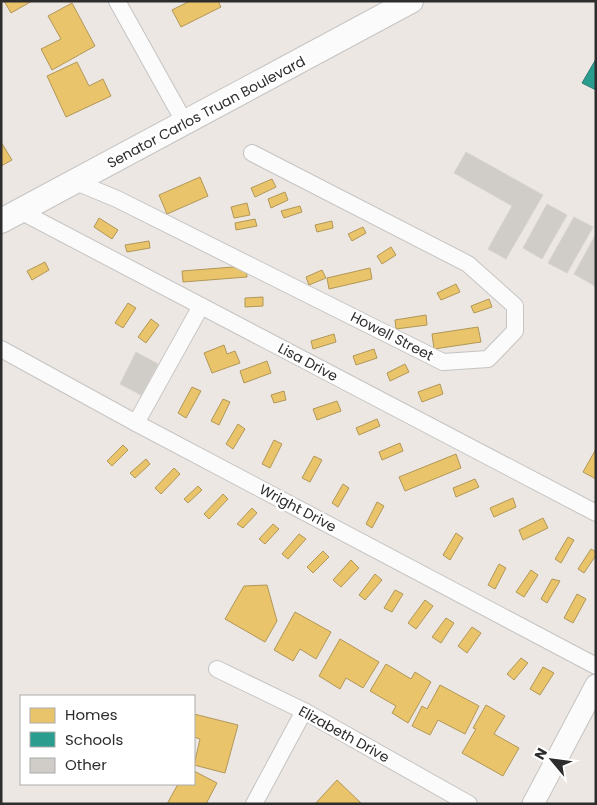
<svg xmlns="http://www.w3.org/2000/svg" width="597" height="805" viewBox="0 0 597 805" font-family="Poppins,sans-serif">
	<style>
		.homes { fill: #e9c46a; stroke: #b19758 }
		.schools { fill: #2a9d8f; stroke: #2b7b72 }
		.building { fill: #d0cdc9; stroke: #d7d3ce }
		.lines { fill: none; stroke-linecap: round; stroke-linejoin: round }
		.minor-casing { stroke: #c5c4c3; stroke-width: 18 }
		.tertiary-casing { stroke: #c5c4c3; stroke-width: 23 }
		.secondary-casing { stroke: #c5c4c3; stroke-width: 26 }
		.minor { stroke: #fcfbfb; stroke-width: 16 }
		.tertiary { stroke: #fcfbfb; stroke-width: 21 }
		.secondary { stroke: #fcfbfb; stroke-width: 24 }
		.labels { text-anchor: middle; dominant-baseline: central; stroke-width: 5; stroke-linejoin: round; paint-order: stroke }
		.street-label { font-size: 14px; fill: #2d2d2d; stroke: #fff }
	</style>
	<rect width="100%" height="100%" fill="#ece7e2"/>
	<g class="homes">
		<polygon points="4,1 32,1 11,13"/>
		<polygon points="190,1 218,1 221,7 181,27 172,10"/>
		<polygon points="72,3 95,46 52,70 41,49 61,39 48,16"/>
		<polygon points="77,62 89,86 103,79 111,96 66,117 47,76"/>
		<polygon points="1,142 12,160 1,166"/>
		<polygon points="200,177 208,196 167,214 159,195"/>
		<polygon points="272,179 276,187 255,197 251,188"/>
		<polygon points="285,192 288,200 271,208 268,199"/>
		<polygon points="247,203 250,215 234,218 231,207"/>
		<polygon points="300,206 302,212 284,218 281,211"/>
		<polygon points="99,218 118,230 112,239 94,227"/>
		<polygon points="255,219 257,226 236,230 235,223"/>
		<polygon points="332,221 333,228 317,232 315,225"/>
		<polygon points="363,227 366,233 352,241 348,234"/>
		<polygon points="149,241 150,248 127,252 125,245"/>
		<polygon points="391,247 396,255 382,264 377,256"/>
		<polygon points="45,262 49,270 32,280 27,271"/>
		<polygon points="246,266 247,277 183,282 182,271"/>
		<polygon points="370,268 372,279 329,289 327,278"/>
		<polygon points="322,270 326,278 309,285 306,277"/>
		<polygon points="456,284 460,292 441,300 437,293"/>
		<polygon points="263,297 263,306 245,307 245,298"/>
		<polygon points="489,299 492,307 474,313 471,306"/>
		<polygon points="128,303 136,308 123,328 115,323"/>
		<polygon points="426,315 427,325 396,329 395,320"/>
		<polygon points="151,319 159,325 146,343 138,337"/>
		<polygon points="478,327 481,342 434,349 432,334"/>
		<polygon points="334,334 336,342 313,349 311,341"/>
		<polygon points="224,345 227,354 235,351 240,363 212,373 204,353"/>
		<polygon points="374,349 377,358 356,365 353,356"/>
		<polygon points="267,361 271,373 244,383 240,371"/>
		<polygon points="405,364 409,372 390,381 387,373"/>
		<polygon points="440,384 443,394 422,402 418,392"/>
		<polygon points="192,387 201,391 186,418 178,413"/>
		<polygon points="284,391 286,400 274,403 271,395"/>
		<polygon points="223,399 230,402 219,425 211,421"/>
		<polygon points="337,401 341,411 317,420 313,409"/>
		<polygon points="377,419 380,426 359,435 356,428"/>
		<polygon points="238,424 245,429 233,449 226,444"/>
		<polygon points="274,440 282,444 270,468 262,464"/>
		<polygon points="400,443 403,451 382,460 379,452"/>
		<polygon points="123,445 128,450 112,466 107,461"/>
		<polygon points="596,449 596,479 583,472"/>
		<polygon points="456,454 461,468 405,491 399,477"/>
		<polygon points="314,456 322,460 310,482 302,478"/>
		<polygon points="146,459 150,464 135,478 130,473"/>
		<polygon points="174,468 180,474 161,494 155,488"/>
		<polygon points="475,479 479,487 456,497 453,488"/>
		<polygon points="343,484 349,488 338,507 332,503"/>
		<polygon points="198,486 202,490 188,503 184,499"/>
		<polygon points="223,494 228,499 209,519 204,514"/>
		<polygon points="513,498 516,507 494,517 490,508"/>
		<polygon points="377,502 384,506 372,528 366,524"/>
		<polygon points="252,508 257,513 243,528 237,524"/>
		<polygon points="543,518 548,528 523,540 519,530"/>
		<polygon points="273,524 279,529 265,544 259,539"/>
		<polygon points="456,533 463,538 450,560 443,555"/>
		<polygon points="299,534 306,539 288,559 282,554"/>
		<polygon points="568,537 574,540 561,563 555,559"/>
		<polygon points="591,549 596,552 596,555 584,573 578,569"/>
		<polygon points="323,551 329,557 313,573 307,567"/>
		<polygon points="351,560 359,568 341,587 333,580"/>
		<polygon points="499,564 506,568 495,589 488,585"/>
		<polygon points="531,570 538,575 524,597 516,592"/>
		<polygon points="375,574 382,580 365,600 359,595"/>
		<polygon points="552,579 560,581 547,603 541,599"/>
		<polygon points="267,585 277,621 265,642 225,619 244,586"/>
		<polygon points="395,590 403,594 392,612 384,608"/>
		<polygon points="577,594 586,599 573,623 564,618"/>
		<polygon points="425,600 433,606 416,629 408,623"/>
		<polygon points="295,612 331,632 316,659 300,649 293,661 274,650"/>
		<polygon points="446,618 454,623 441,643 432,637"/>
		<polygon points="472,627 481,633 467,653 458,646"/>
		<polygon points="340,639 379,662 363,688 346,678 340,689 319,676"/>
		<polygon points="521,658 528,663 514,680 507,674"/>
		<polygon points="386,664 411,679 415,672 431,682 408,723 392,713 396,706 370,691"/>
		<polygon points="543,667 554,673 540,695 530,689"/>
		<polygon points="440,685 479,706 465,734 438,720 430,735 412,726 422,706 427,709"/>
		<polygon points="486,705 505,716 494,734 519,748 503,776 462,753 476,729 473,728"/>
		<polygon points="194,714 238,725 225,773 194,765 200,739 194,737"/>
		<polygon points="194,771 217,783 206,804 167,804 178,784 194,784"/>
		<polygon points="337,780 362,804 315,804"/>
	</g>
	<polygon class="schools" points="596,59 596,90 582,83"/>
	<g class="building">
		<polygon points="466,152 543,195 506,259 488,249 512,206 454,173"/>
		<polygon points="547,204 567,215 542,259 523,248"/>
		<polygon points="574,217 593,227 567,273 548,263"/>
		<polygon points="596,234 596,284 595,286 574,274"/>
		<polygon points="136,352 158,364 141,395 120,384"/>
	</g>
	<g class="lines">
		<g class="minor-casing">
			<g id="minor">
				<polyline points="117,1 185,123"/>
				<polyline points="76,182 117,199 443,362 488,359 515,331 515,306 468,264 252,153"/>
				<polyline points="20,211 596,513"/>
				<polyline points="1,349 136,423 596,666"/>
				<polyline points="136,423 201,306"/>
				<polyline points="217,669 304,711 469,804"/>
				<polyline points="254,804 304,711"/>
			</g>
		</g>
		<g class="tertiary-casing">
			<polyline id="tertiary" points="533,804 596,685"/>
		</g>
		<g class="secondary-casing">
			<polyline id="secondary" points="1,221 411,1"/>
		</g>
		<use href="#minor" class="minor"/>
		<use href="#tertiary" class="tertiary"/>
		<use href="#secondary" class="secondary"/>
	</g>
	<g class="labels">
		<g class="street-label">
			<text transform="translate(206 112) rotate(-28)">Senator Carlos Truan Boulevard</text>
			<text transform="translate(392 336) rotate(27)">Howell Street</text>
			<text transform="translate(308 362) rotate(28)">Lisa Drive</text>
			<text transform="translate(298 508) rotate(28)">Wright Drive</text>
			<text transform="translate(344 734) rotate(29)">Elizabeth Drive</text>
		</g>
	</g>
	<rect width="597" height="805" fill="none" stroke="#2d2d2d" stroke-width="5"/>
	<rect x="20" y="695" width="175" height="90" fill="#ffffff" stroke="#ababab"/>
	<rect x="30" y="708" width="25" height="15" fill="#e9c46a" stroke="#ababab"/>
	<text x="65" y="720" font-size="15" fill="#2d2d2d">Homes</text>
	<rect x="30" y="732" width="25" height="15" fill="#2a9d8f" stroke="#ababab"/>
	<text x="65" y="745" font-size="15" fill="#2d2d2d">Schools</text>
	<rect x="30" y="758" width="25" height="15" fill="#d0cdc9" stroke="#ababab"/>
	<text x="65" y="770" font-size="15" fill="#2d2d2d">Other</text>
	<g transform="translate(552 760) rotate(299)" stroke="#ffffff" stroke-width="4" paint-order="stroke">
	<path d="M0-4L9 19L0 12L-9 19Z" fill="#2d2d2d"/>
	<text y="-8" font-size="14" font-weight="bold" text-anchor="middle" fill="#2d2d2d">N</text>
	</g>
</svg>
